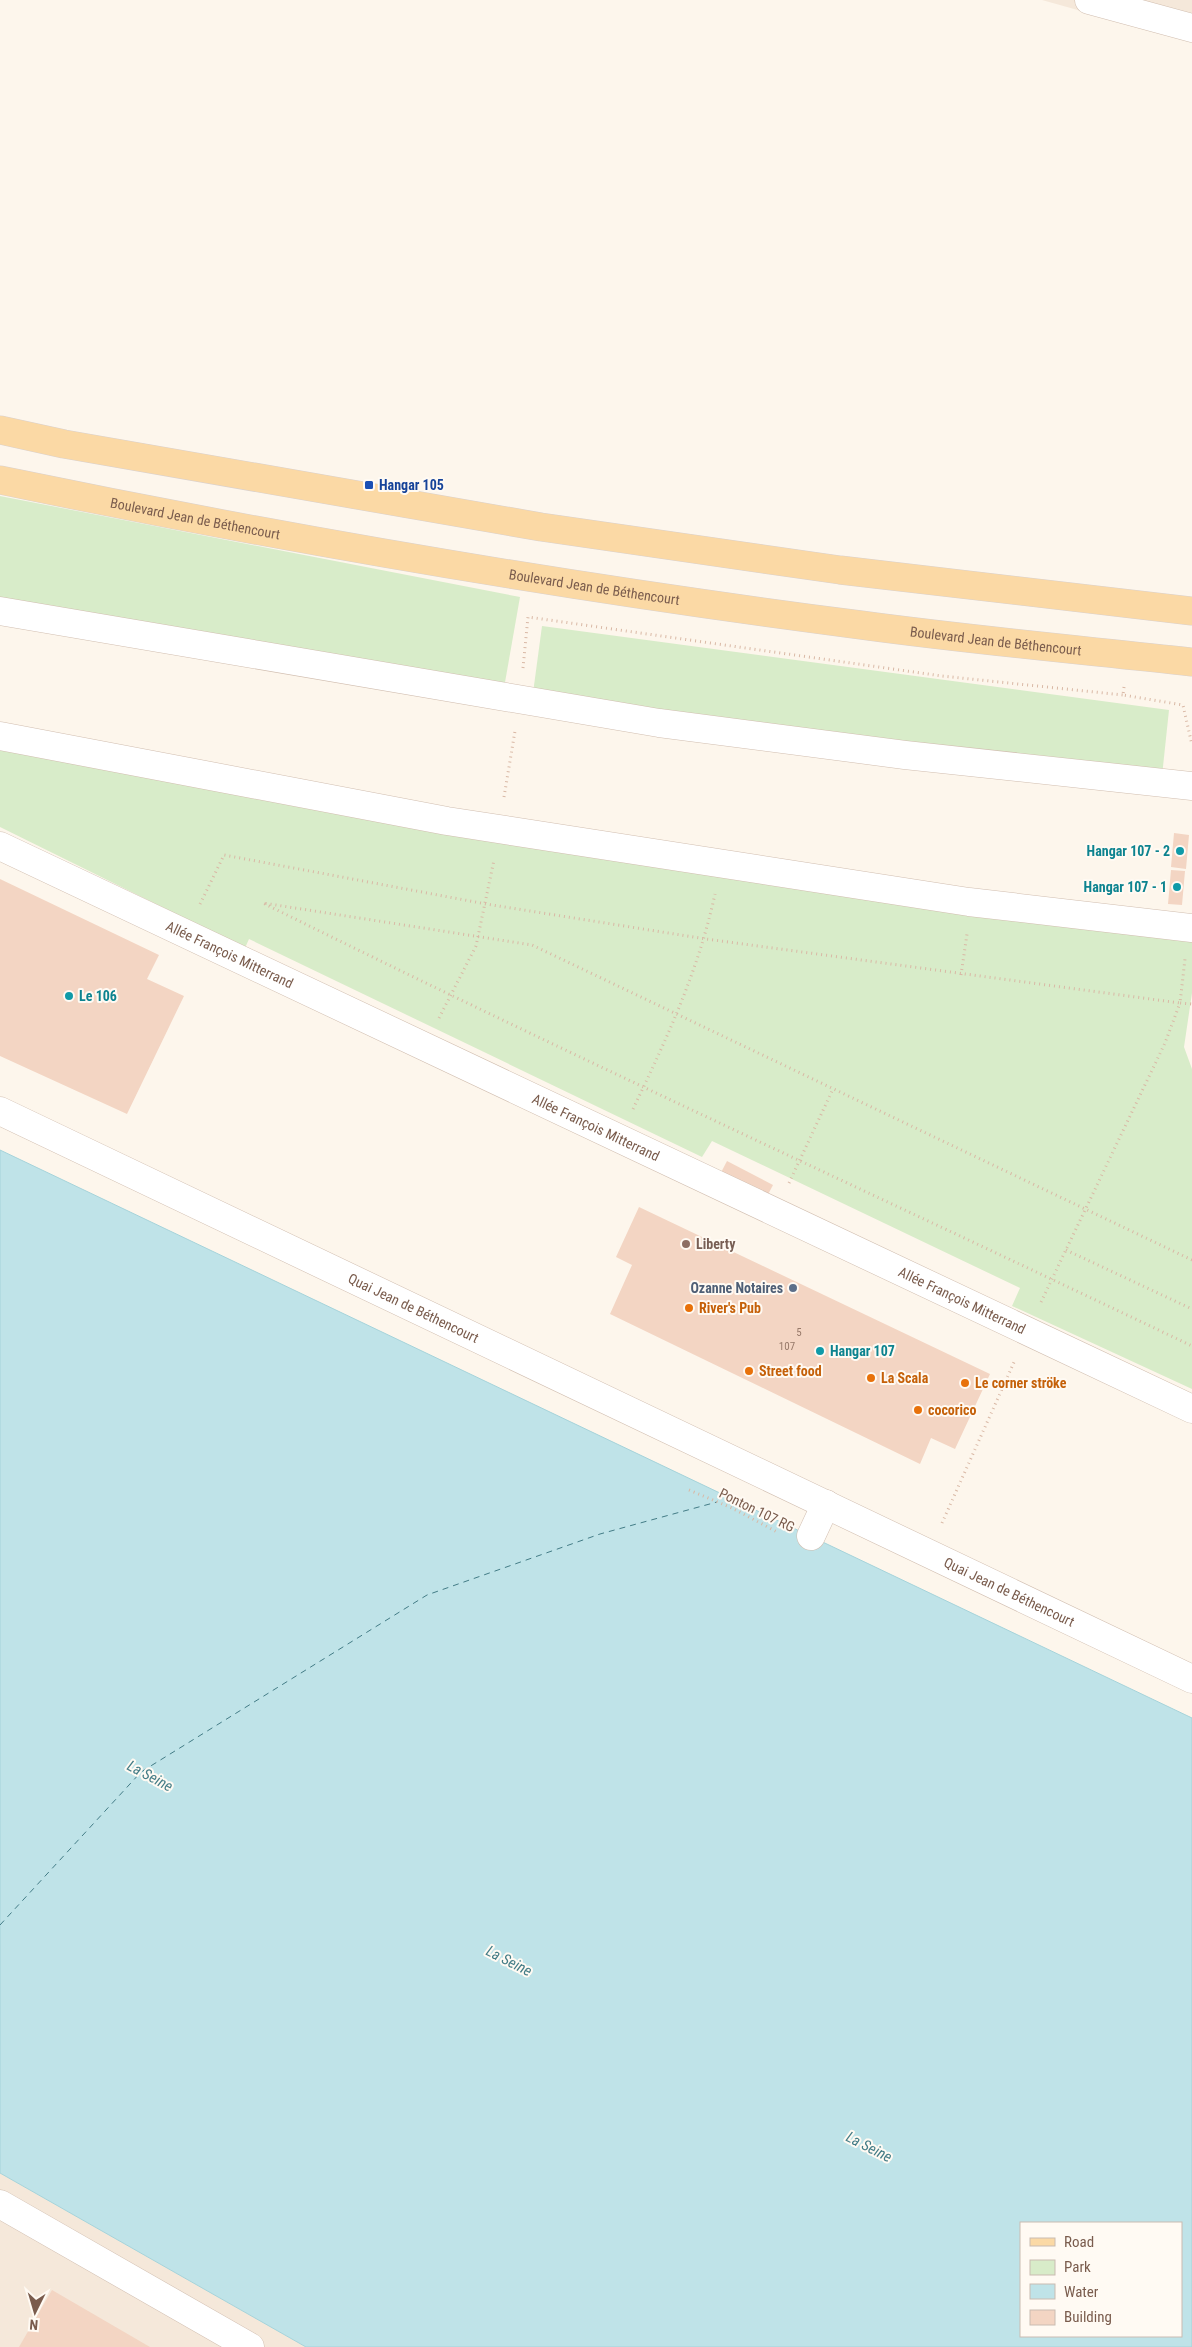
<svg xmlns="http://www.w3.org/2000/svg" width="1192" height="2347" viewBox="0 0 1192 2347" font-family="'Roboto Condensed',sans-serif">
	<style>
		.residential { fill: #f5e8da }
		.green { fill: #d8ecc9 }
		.water { fill: #bfe3e8; stroke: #a5d3da; fill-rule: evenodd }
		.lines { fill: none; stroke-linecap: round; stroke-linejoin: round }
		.ferry { stroke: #437c86; stroke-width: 1; stroke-dasharray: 6 5; stroke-linecap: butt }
		.building { fill: #f3d5c3 }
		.minor-casing { stroke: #d1beb0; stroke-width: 29 }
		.major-casing { stroke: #dad1cd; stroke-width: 29 }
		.path { stroke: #d9b8a5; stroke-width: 3; stroke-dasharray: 1 4; stroke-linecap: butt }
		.minor { stroke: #fff; stroke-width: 28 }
		.major { stroke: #fbd9a5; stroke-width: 28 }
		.transit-dot { fill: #1a4fb4; stroke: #fffaf3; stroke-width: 2 }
		.culture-dot { fill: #0f9aa8; stroke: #fffaf3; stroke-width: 2 }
		.education-dot { fill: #8d6e63; stroke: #fffaf3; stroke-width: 2 }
		.service-dot { fill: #5c6f8a; stroke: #fffaf3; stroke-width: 2 }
		.food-dot { fill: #e8710a; stroke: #fffaf3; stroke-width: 2 }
		.labels { text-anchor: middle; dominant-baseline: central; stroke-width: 4; stroke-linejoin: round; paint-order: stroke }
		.number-label { font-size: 11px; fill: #987a6a }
		.transit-label { font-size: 14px; font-weight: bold; fill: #164399; stroke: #fffaf3; text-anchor: start }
		.street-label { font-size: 14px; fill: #7a5c4d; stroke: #fffaf3 }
		.culture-label { font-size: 14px; font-weight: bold; fill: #0d838f; stroke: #fffaf3; text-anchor: end }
		.education-label { font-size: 14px; font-weight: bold; fill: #785e54; stroke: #fffaf3; text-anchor: start }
		.service-label { font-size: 14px; font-weight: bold; fill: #4e5e75; stroke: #fffaf3; text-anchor: end }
		.food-label { font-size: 14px; font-weight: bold; fill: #c56008; stroke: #fffaf3; text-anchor: start }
		.water-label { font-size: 15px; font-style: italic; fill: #437c86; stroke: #fffaf3 }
	</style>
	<rect width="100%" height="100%" fill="#fdf6ec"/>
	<g class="residential">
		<polygon points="1042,0 1192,0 1192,42"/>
		<polygon points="0,2173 306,2347 0,2347"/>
	</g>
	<g class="green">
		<polygon points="0,496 520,597 504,688 0,600"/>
		<polygon points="542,626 1169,710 1162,776 533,693"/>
		<polygon points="0,744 1192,941 1192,993 1184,1047 1192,1069 1192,1389 1012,1306 1020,1288 712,1141 702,1157 249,939 245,948 0,827"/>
	</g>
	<path class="water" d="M0,1150L1192,1718V2347H306L0,2173ZM1021,2223H1181V2336H1021Z"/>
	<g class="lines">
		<polyline class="ferry" points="0,1925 141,1772 427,1595 600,1534 717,1502"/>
	</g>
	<g class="building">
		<polygon points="1174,833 1189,835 1186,869 1171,867"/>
		<polygon points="1171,870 1185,871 1182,905 1168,904"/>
		<polygon points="0,879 159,955 147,979 184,996 127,1114 0,1056"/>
		<polygon points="727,1161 773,1185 762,1206 715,1184"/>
		<polygon points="639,1207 990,1374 955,1449 931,1438 920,1464 610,1314 632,1265 616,1257"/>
		<polygon points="52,2290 150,2347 19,2347"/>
	</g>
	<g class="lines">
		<g class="minor-casing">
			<g id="minor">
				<polyline points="1089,0 1192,28"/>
				<polyline points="0,611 659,723 905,755 1192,786"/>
				<polyline points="0,736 447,821 969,902 1192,928"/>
				<path id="s1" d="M0,846L1192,1409"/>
				<path id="s2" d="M0,1111L1192,1679"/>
				<polyline points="811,1536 826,1504"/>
				<polyline points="0,2204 250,2347"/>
			</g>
		</g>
		<g class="major-casing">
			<g id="major">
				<polyline points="0,430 64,444 541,527 840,570 1192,611"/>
				<path id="s3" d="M0,480C285,539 572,588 861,625C971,640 1082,650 1192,662"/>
			</g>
		</g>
		<g class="path">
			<polyline points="523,668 528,617 942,676 1123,695"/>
			<polyline points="1124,687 1123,695 1183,705 1192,745"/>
			<polyline points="504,797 515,731"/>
			<polyline points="200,904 224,855 486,904 706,939 1180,1003 1185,959"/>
			<polyline points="961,975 967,934"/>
			<polyline points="439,1018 476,946 494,860"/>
			<path d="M633,1109C667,1038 698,972 715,894"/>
			<polyline points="789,1183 833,1089"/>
			<polyline points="1066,1250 1192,1309"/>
			<path d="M1192,1260L532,945L263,903C570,1056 883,1198 1192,1346"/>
			<polyline points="1041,1302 1165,1043 1180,1003 1192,1004"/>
			<polyline points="689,1490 732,1508 779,1533"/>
			<polyline points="942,1523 1015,1360"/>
		</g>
		<use href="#minor" class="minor"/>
		<use href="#major" class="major"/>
	</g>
	<rect class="transit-dot" x="364" y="480" width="10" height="10" rx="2.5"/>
	<g class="culture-dot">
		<circle cx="1180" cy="851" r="5"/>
		<circle cx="1177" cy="887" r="5"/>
		<circle cx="69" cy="996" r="5"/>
		<circle cx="820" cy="1351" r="5"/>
	</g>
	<circle class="education-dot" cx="686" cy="1244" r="5"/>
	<circle class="service-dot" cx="793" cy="1288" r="5"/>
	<g class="food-dot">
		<circle cx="689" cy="1308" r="5"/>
		<circle cx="749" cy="1371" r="5"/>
		<circle cx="871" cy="1378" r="5"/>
		<circle cx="965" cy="1383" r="5"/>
		<circle cx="918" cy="1410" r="5"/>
	</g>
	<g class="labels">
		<g class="number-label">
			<text x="799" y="1332">5</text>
			<text x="787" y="1346">107</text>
		</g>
		<g class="transit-label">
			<text x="379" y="485">Hangar 105</text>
		</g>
		<g class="street-label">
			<text stroke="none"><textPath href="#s3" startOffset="199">Boulevard Jean de Béthencourt</textPath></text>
			<text stroke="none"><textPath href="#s3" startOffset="604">Boulevard Jean de Béthencourt</textPath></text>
			<text stroke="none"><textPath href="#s3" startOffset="1009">Boulevard Jean de Béthencourt</textPath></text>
			<text stroke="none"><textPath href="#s1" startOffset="254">Allée François Mitterrand</textPath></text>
			<text stroke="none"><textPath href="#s1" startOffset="659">Allée François Mitterrand</textPath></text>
			<text stroke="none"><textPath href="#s1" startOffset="1064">Allée François Mitterrand</textPath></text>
			<text stroke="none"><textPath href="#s2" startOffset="458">Quai Jean de Béthencourt</textPath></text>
			<text transform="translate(757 1510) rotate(26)">Ponton 107 RG</text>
			<text stroke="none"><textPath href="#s2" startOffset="1118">Quai Jean de Béthencourt</textPath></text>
		</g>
		<g class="culture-label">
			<text x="1170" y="851">Hangar 107 - 2</text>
			<text x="1167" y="887">Hangar 107 - 1</text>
			<text x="79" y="996" text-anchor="start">Le 106</text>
			<text x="830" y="1351" text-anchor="start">Hangar 107</text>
		</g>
		<g class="education-label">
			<text x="696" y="1244">Liberty</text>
		</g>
		<g class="service-label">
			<text x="783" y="1288">Ozanne Notaires</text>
		</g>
		<g class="food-label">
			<text x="699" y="1308">River's Pub</text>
			<text x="759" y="1371">Street food</text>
			<text x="881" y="1378">La Scala</text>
			<text x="975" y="1383">Le corner ströke</text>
			<text x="928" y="1410">cocorico</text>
		</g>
		<g class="water-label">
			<text transform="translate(150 1776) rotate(28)">La Seine</text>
			<text transform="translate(509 1961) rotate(27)">La Seine</text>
			<text transform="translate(869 2147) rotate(27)">La Seine</text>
		</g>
	</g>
	<rect x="1020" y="2222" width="162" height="115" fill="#fffaf3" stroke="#cabbb1"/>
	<rect x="1030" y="2238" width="25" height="8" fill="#fbd9a5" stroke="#cabbb1"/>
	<text x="1064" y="2247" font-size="15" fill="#7a5c4d">Road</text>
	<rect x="1030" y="2260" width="25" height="15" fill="#d8ecc9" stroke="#cabbb1"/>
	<text x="1064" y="2272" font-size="15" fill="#7a5c4d">Park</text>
	<rect x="1030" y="2284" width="25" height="15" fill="#bfe3e8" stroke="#cabbb1"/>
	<text x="1064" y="2297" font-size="15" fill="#7a5c4d">Water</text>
	<rect x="1030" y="2310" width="25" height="15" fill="#f3d5c3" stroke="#cabbb1"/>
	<text x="1064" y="2322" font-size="15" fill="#7a5c4d">Building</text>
	<g transform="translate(35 2312) rotate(185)" stroke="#fffaf3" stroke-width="4" paint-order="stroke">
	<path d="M0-4L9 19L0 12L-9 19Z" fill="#7a5c4d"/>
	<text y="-8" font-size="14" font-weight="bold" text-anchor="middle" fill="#7a5c4d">N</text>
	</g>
</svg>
